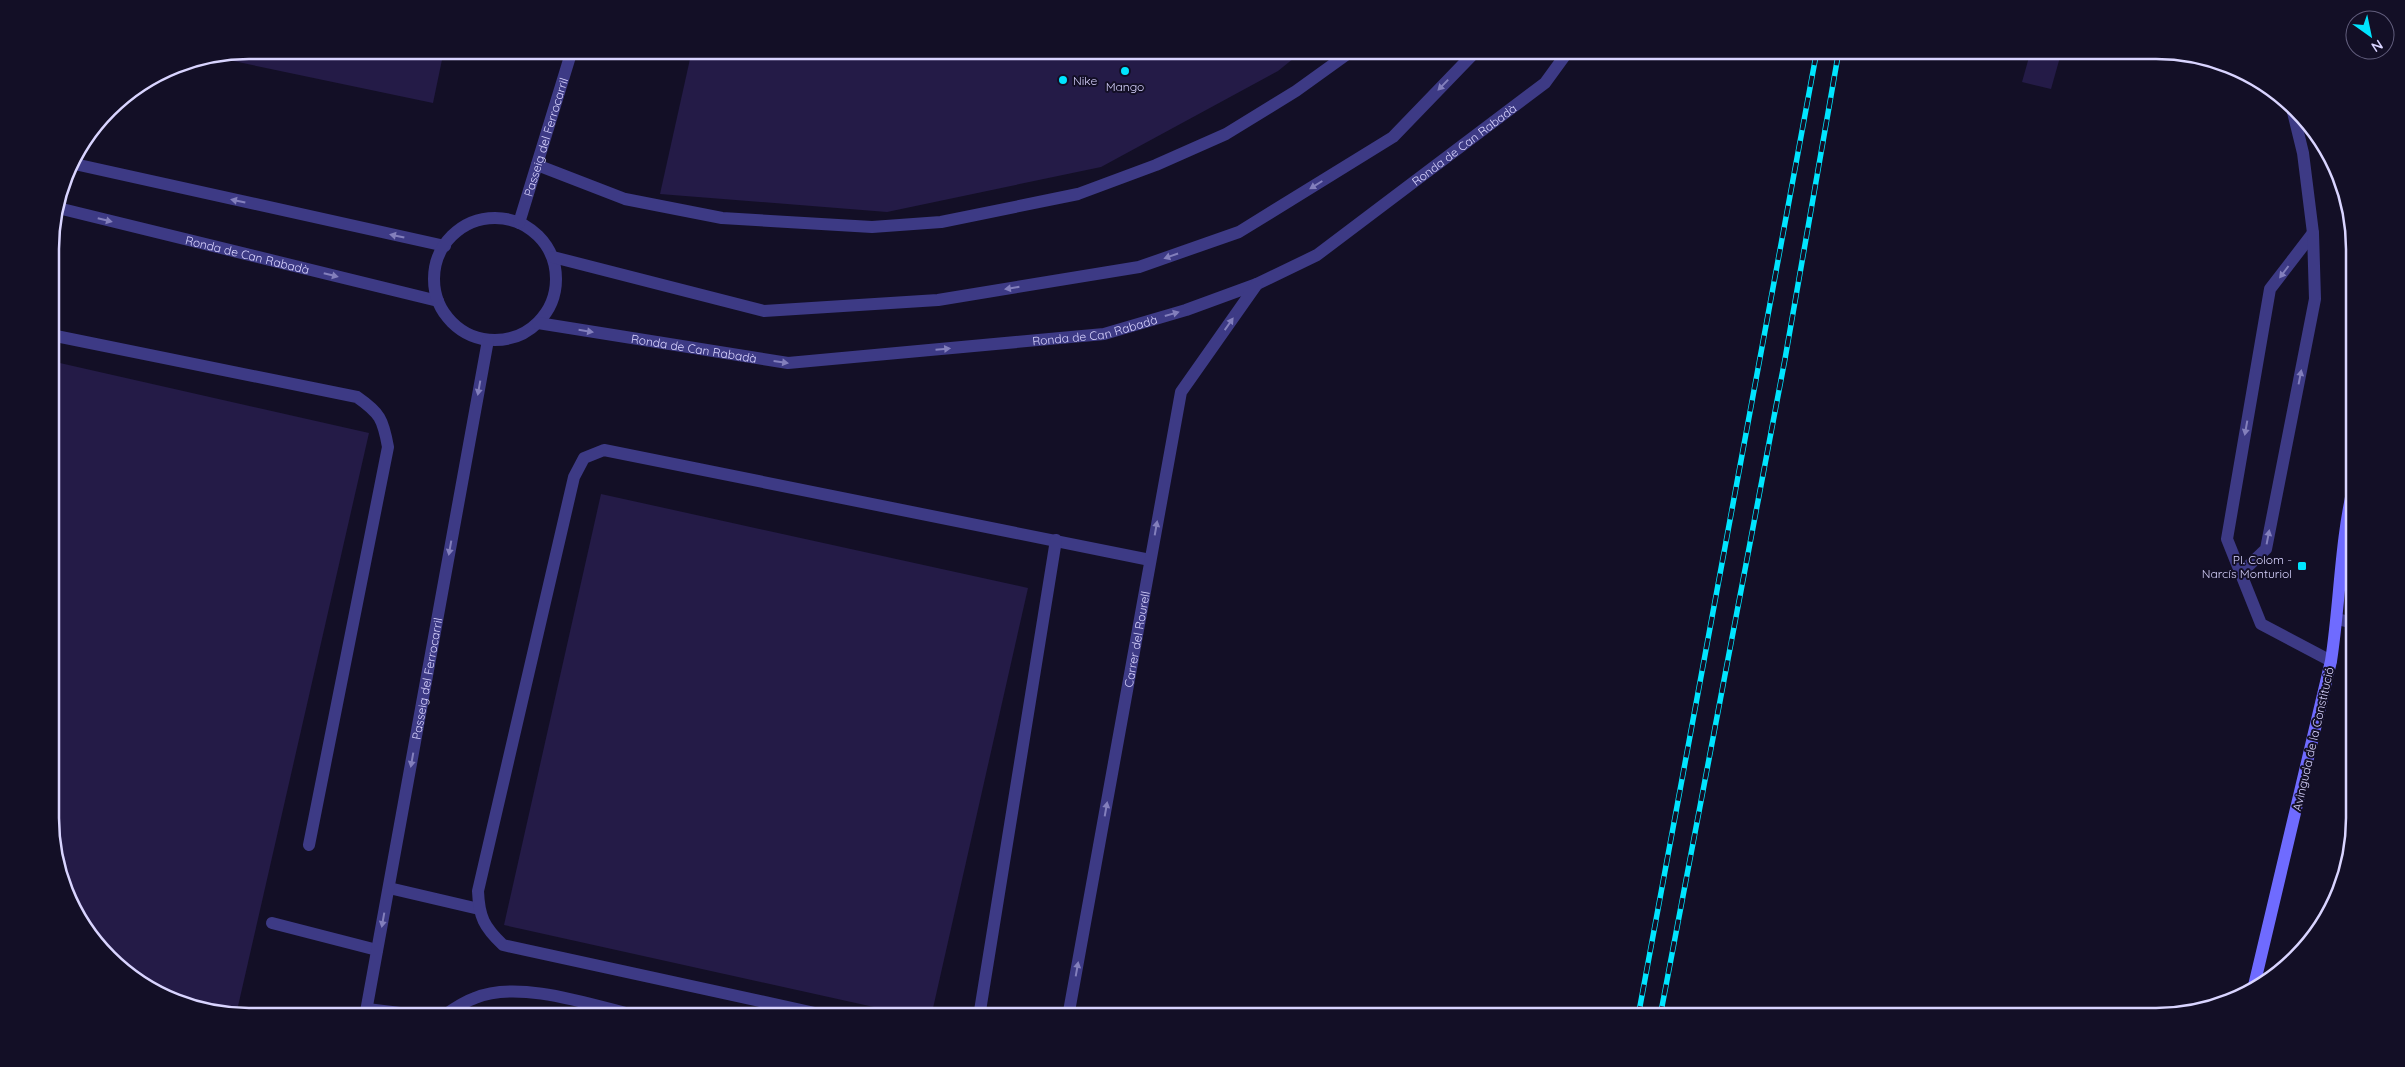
<svg xmlns="http://www.w3.org/2000/svg" width="2405" height="1067" viewBox="0 0 2405 1067" font-family="Quicksand,sans-serif">
	<style>
		.building { fill: #241b47 }
		.lines { fill: none; stroke-linecap: round; stroke-linejoin: round }
		.path { stroke: #2fb8b0; stroke-width: 3; stroke-dasharray: 2.5 4; stroke-linecap: butt }
		.lane { stroke: #3d3a85; stroke-width: 12 }
		.street { stroke: #3d3a85; stroke-width: 12 }
		.secondary { stroke: #6f6bff; stroke-width: 12 }
		.rail-casing { stroke: #00e5ff; stroke-width: 5.5 }
		.rail { stroke: #130f26; stroke-width: 4; stroke-dasharray: 11; stroke-linecap: butt }
		.oneway { fill: #837fbc }
		.poi-dot { fill: #00e5ff; stroke: #130f26; stroke-width: 2 }
		.labels { text-anchor: middle; dominant-baseline: central; stroke-width: 4; stroke-linejoin: round; paint-order: stroke }
		.poi-label { font-size: 12px; fill: #d9d4ff; stroke: #130f26; text-anchor: start }
		.street-label { font-size: 12px; fill: #d9d4ff; stroke: #130f26 }
		.rim { fill: none; stroke: #d9d4ff; stroke-width: 2.5 }
	</style>
	<rect width="100%" height="100%" fill="#130f26"/>
	<g class="building">
		<polygon points="249,50 444,50 433,103 214,57"/>
		<polygon points="692,50 1304,50 1278,71 1101,167 887,212 660,194"/>
		<polygon points="2031,50 2062,50 2051,89 2022,82"/>
		<polygon points="51,361 369,433 236,1015 173,1002 128,976 91,940 65,895 52,845"/>
		<polygon points="601,494 1028,588 931,1017 919,1017 504,925"/>
		<polygon points="490,1007 531,1016 531,1017 488,1017"/>
	</g>
	<g class="lines">
		<polyline class="path" points="2331,909 2355,813"/>
		<g class="lane">
			<polyline points="537,165 625,199 722,218 872,227 941,222 1078,194 1156,165 1226,134 1296,91 1353,50"/>
			<polyline points="2313,233 2270,289 2227,539 2261,624 2331,661"/>
			<path d="M51,335L357,397C380,413 383,419 388,447L309,845"/>
			<polyline points="2240,574 2266,549 2315,299 2313,233 2303,153 2291,104"/>
			<polyline points="389,888 479,909"/>
			<polyline points="272,923 377,950"/>
			<polyline points="367,1009 433,1017"/>
			<path d="M442,1017C452,1010 463,1002 475,998C519,979 595,1006 641,1017"/>
			<path d="M833,1017L503,945C484,927 479,917 478,891L574,477L584,458L604,450L1150,560"/>
			<polyline points="979,1017 1056,540"/>
		</g>
		<g class="street">
			<polyline points="70,163 445,246"/>
			<path id="s1" d="M58,208L438,301"/>
			<circle cx="495" cy="279" r="61"/>
			<path id="s2" d="M519,223L572,50"/>
			<polyline points="553,257 764,311 938,300 1139,267 1239,232 1393,137 1477,50"/>
			<path id="s3" d="M538,323L788,363L1104,334L1186,310L1257,284L1317,255L1545,83L1569,50"/>
			<polyline points="2337,619 2354,623"/>
			<path id="s4" d="M365,1017L488,340"/>
			<path id="s5" d="M1068,1017L1181,392L1257,284"/>
		</g>
		<path class="secondary" d="M2253,990L2331,661C2340,603 2340,542 2354,484"/>
		<g class="rail-casing">
			<g id="rail">
				<polyline points="1638,1017 1817,50"/>
				<polyline points="1660,1017 1785,359 1839,50"/>
			</g>
		</g>
		<use href="#rail" class="rail"/>
	</g>
	<defs><path id="oneway-solid" d="M-6-.8H1V-3.2L6.5 0L1 3.2V.8H-6Z" transform="scale(1.25)"/></defs>
	<g class="oneway">
		<use href="#oneway-solid" transform="translate(1443 85) rotate(134)"/>
		<use href="#oneway-solid" transform="translate(1316 185) rotate(148)"/>
		<use href="#oneway-solid" transform="translate(238 201) rotate(-168)"/>
		<use href="#oneway-solid" transform="translate(105 220) rotate(14)"/>
		<use href="#oneway-solid" transform="translate(397 236) rotate(-168)"/>
		<use href="#oneway-solid" transform="translate(1171 256) rotate(161)"/>
		<use href="#oneway-solid" transform="translate(2284 272) rotate(127)"/>
		<use href="#oneway-solid" transform="translate(331 275) rotate(14)"/>
		<use href="#oneway-solid" transform="translate(1012 288) rotate(171)"/>
		<use href="#oneway-solid" transform="translate(1172 314) rotate(-16)"/>
		<use href="#oneway-solid" transform="translate(1229 324) rotate(-55)"/>
		<use href="#oneway-solid" transform="translate(586 331) rotate(9)"/>
		<use href="#oneway-solid" transform="translate(943 349) rotate(-5)"/>
		<use href="#oneway-solid" transform="translate(781 362) rotate(8)"/>
		<use href="#oneway-solid" transform="translate(2300 377) rotate(-79)"/>
		<use href="#oneway-solid" transform="translate(479 388) rotate(100)"/>
		<use href="#oneway-solid" transform="translate(2246 428) rotate(100)"/>
		<use href="#oneway-solid" transform="translate(1156 528) rotate(-80)"/>
		<use href="#oneway-solid" transform="translate(2268 537) rotate(-79)"/>
		<use href="#oneway-solid" transform="translate(450 548) rotate(100)"/>
		<use href="#oneway-solid" transform="translate(412 760) rotate(100)"/>
		<use href="#oneway-solid" transform="translate(1106 809) rotate(-80)"/>
		<use href="#oneway-solid" transform="translate(383 920) rotate(100)"/>
		<use href="#oneway-solid" transform="translate(1077 969) rotate(-80)"/>
	</g>
	<g class="poi-dot">
		<circle cx="1125" cy="71" r="5"/>
		<circle cx="1063" cy="80" r="5"/>
		<rect x="2297" y="561" width="10" height="10" rx="2.5"/>
	</g>
	<g class="labels">
		<g class="poi-label">
			<text x="1073" y="80">Nike</text>
			<text x="1125" y="86" text-anchor="middle">Mango</text>
			<text x="2292" y="559" text-anchor="end">Pl. Colom -<tspan x="2292" dy="14">Narcís Monturiol</tspan></text>
		</g>
		<g class="street-label">
			<text stroke="none"><textPath href="#s2" startOffset="90">Passeig del Ferrocarril</textPath></text>
			<text stroke="none"><textPath href="#s3" startOffset="982">Ronda de Can Rabadà</textPath></text>
			<text stroke="none"><textPath href="#s1" startOffset="195">Ronda de Can Rabadà</textPath></text>
			<text stroke="none"><textPath href="#s3" startOffset="562">Ronda de Can Rabadà</textPath></text>
			<text stroke="none"><textPath href="#s3" startOffset="158">Ronda de Can Rabadà</textPath></text>
			<text stroke="none"><textPath href="#s5" startOffset="384">Carrer del Rourell</textPath></text>
			<text stroke="none"><textPath href="#s4" startOffset="344">Passeig del Ferrocarril</textPath></text>
			<text transform="translate(2313 739) rotate(-77)">Avinguda de la Constitució</text>
		</g>
	</g>
	<path d="M0 0H2405V1067H0ZM249 59H2156A190 190 0 0 1 2346 249V818A190 190 0 0 1 2156 1008H249A190 190 0 0 1 59 818V249A190 190 0 0 1 249 59Z" fill="#130f26" fill-rule="evenodd"/>
	<path class="rim" d="M249 59H2156A190 190 0 0 1 2346 249V818A190 190 0 0 1 2156 1008H249A190 190 0 0 1 59 818V249A190 190 0 0 1 249 59Z"/>
	<g transform="translate(2370 35) rotate(147)"><circle r="24" fill="#130f26" stroke="#625e7d"/>
	<path d="M0-4L9 19L0 12L-9 19Z" fill="#00e5ff"/>
	<text y="-8" font-size="14" font-weight="bold" text-anchor="middle" fill="#d9d4ff">N</text>
	</g>
</svg>
